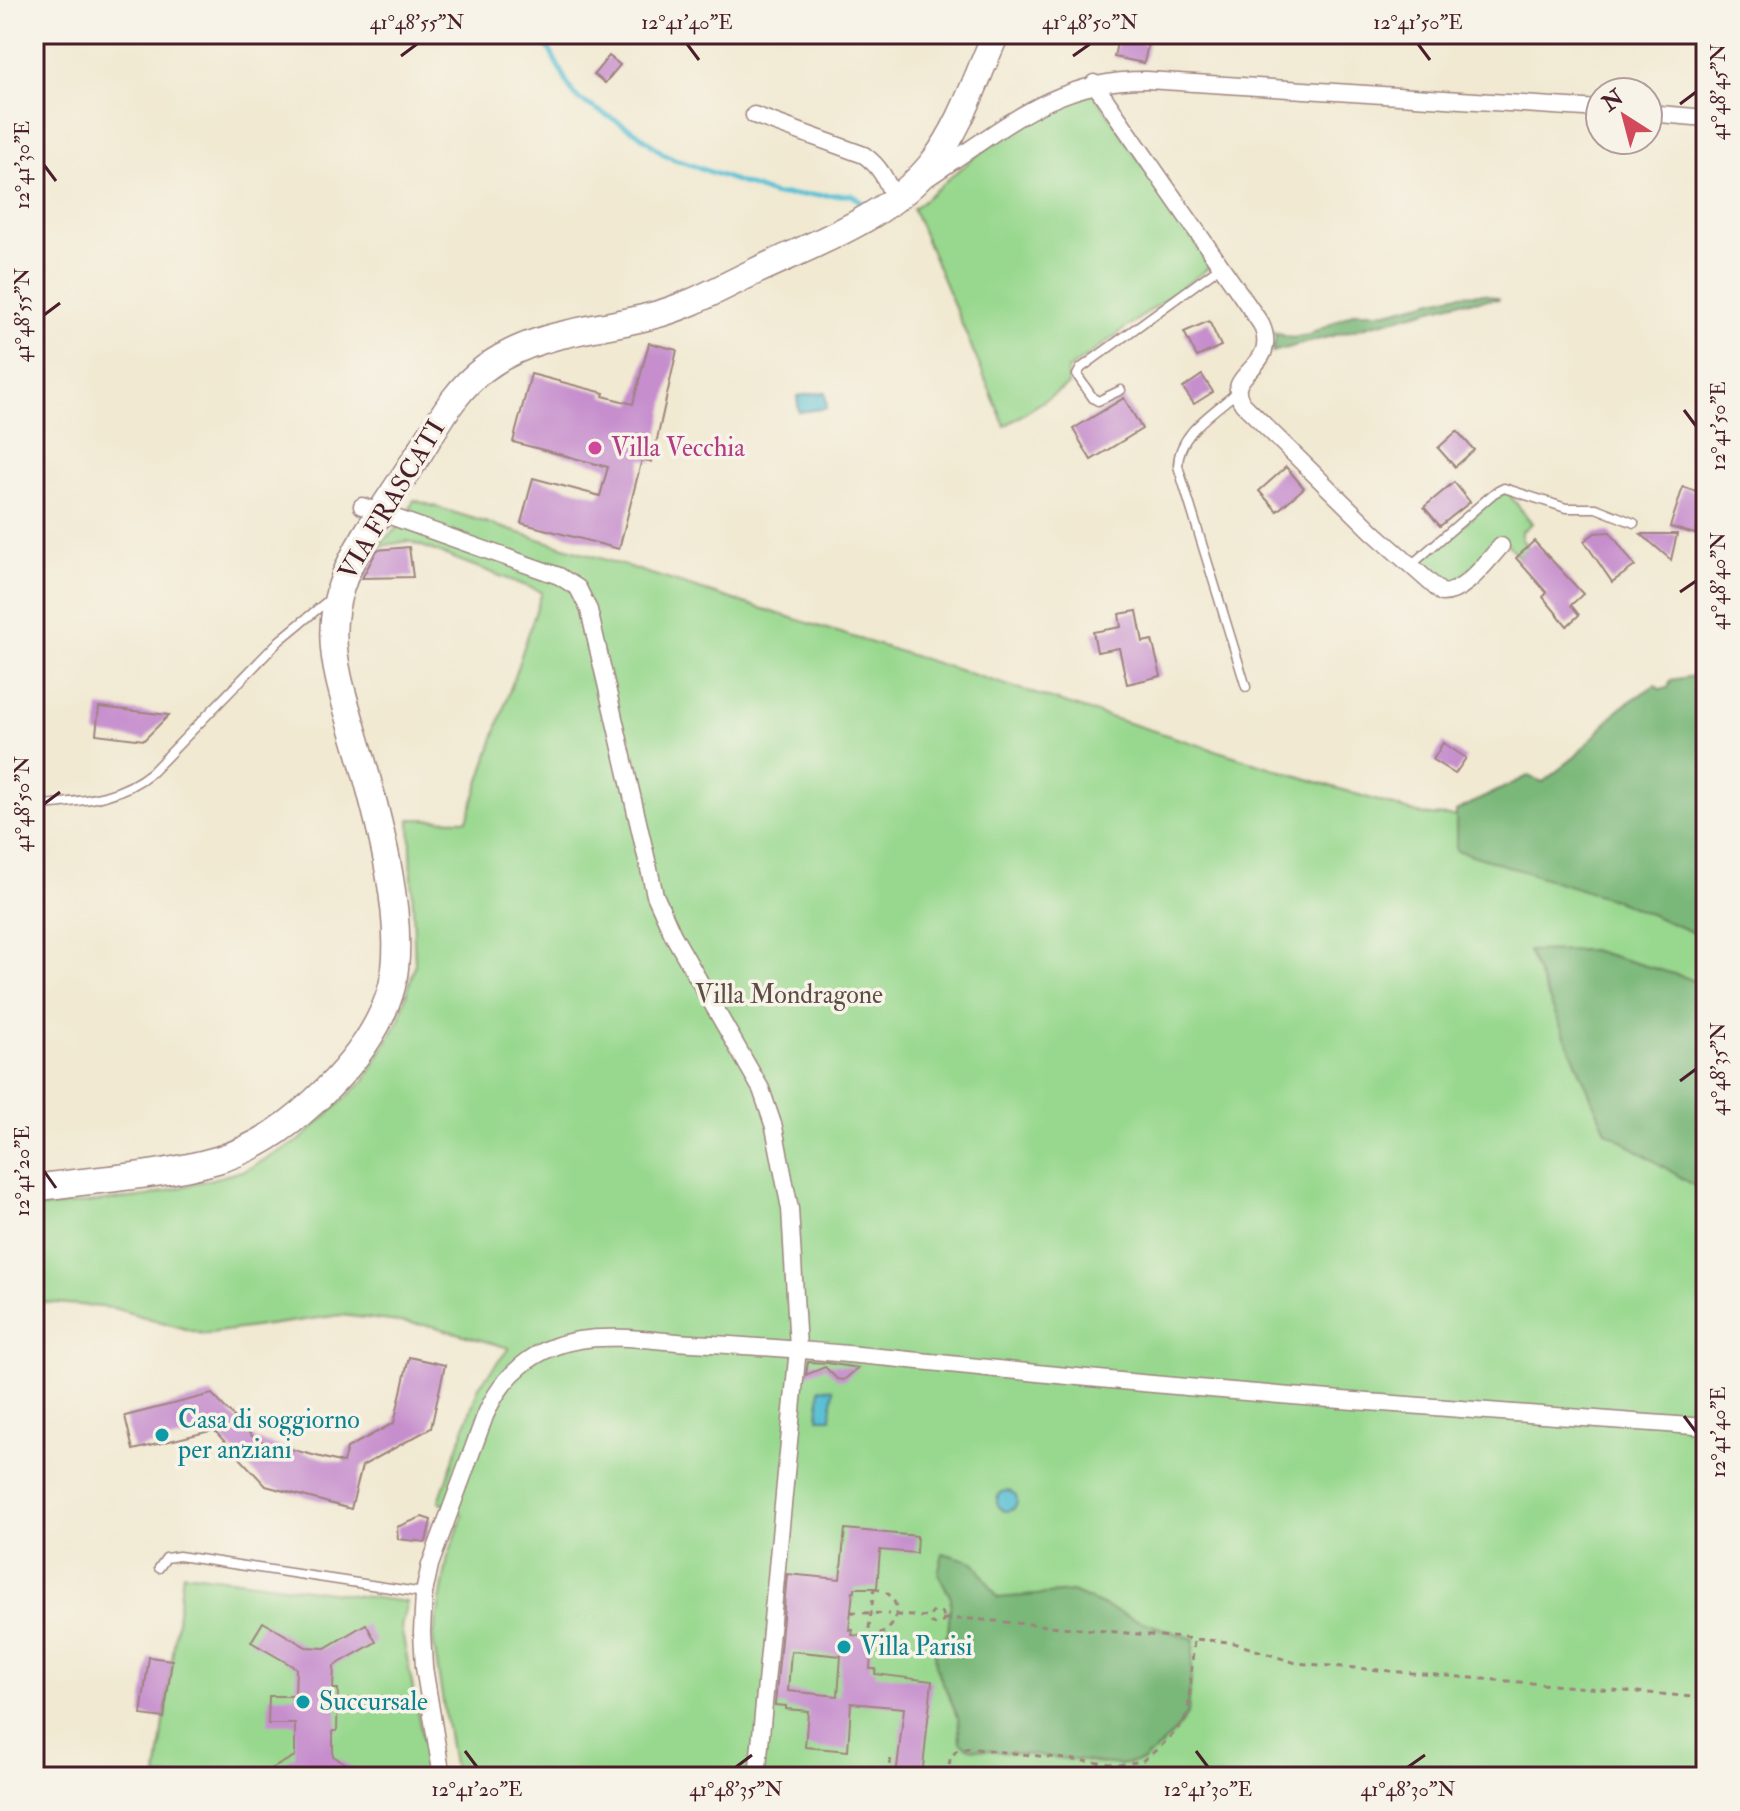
<svg xmlns="http://www.w3.org/2000/svg" width="1740" height="1811" viewBox="0 0 1740 1811" font-family="'IM FELL Double Pica',serif">
	<style>
		.green { fill: #98d88e; stroke: #717c5c; stroke-width: 2 }
		.forest { fill: #7ab879; stroke: #626c52; stroke-width: 2 }
		.water { fill: #57bfd4; stroke: #506f80; stroke-width: 2 }
		.lines { fill: none; stroke-linecap: round; stroke-linejoin: round }
		.stream { stroke: #57bfd4; stroke-width: 5 }
		.building { fill: #c68ecd; fill-rule: evenodd }
		.service-casing { stroke: #9e847e; stroke-width: 11 }
		.minor-casing { stroke: #9e847e; stroke-width: 19 }
		.primary-casing { stroke: #9e847e; stroke-width: 29 }
		.path { stroke: #9e847e; stroke-width: 3; stroke-dasharray: 6 6; stroke-linecap: butt }
		.service { stroke: #fff; stroke-width: 8 }
		.minor { stroke: #fff; stroke-width: 16 }
		.primary { stroke: #fff; stroke-width: 26 }
		.ticks { fill: none; stroke: #4a1f2b; stroke-width: 3 }
		.hotel-dot { fill: #d1479c; stroke: #f7f3e8; stroke-width: 3 }
		.culture-dot { fill: #0f9aa8; stroke: #f7f3e8; stroke-width: 3 }
		.labels { text-anchor: middle; dominant-baseline: central; stroke-width: 7; stroke-linejoin: round; paint-order: stroke }
		.hotel-label { font-size: 26px; fill: #b23c85; stroke: #f7f3e8; text-anchor: start }
		.street-label { font-size: 26px; fill: #4a1f2b; stroke: #f7f3e8 }
		.park-label { font-size: 26px; fill: #5e4d44; stroke: #f7f3e8 }
		.culture-label { font-size: 26px; fill: #0d838f; stroke: #f7f3e8; text-anchor: start }
		.neatline { fill: none; stroke: #4a1f2b; stroke-width: 3 }
		.ticks-label { font-size: 20px; text-anchor: middle; fill: #4a1f2b }
	</style>
	<rect width="100%" height="100%" fill="#f7f3e8"/>
	<filter id="ink" filterUnits="userSpaceOnUse"><feTurbulence type="fractalNoise" baseFrequency=".0125" numOctaves="2"/><feDisplacementMap in="SourceGraphic" scale="16" xChannelSelector="R" yChannelSelector="G"/><feConvolveMatrix kernelMatrix="1 2 1 2 8 2 1 2 1" color-interpolation-filters="sRGB"/></filter>
	<filter id="wash" filterUnits="userSpaceOnUse"><feTurbulence type="fractalNoise" baseFrequency=".006" numOctaves="4" result="noise"/><feDisplacementMap in="SourceGraphic" scale="32" xChannelSelector="R" yChannelSelector="G"/><feGaussianBlur stdDeviation="1.8" result="paint"/><feColorMatrix in="noise" values="0 0 0 0 0 0 0 0 0 0 0 0 0 0 0 0 0 1.4 0 .05"/><feComposite in="paint" operator="in"/></filter>
	<g filter="url(#wash)">
		<rect width="100%" height="100%" fill="#f1e9d2"/>
		<g class="green">
			<polygon points="1093,92 1211,266 1068,370 1068,385 1005,426 913,209 972,159 1028,119 1062,100"/>
			<polygon points="1507,492 1532,523 1521,532 1521,538 1528,548 1518,556 1502,538 1453,586 1446,588 1419,564 1498,495"/>
			<polygon points="414,500 1423,815 1479,817 1527,814 1706,696 1706,1777 455,1777 433,1640 448,1557 463,1515 439,1501 479,1386 509,1348 432,1326 341,1315 203,1334 113,1308 34,1301 34,1209 148,1196 246,1170 299,1141 365,1080 400,1018 415,964 410,819 467,820 542,592 409,541 376,547 404,522"/>
			<polygon points="183,1573 407,1602 401,1627 430,1777 157,1777"/>
		</g>
		<g class="forest">
			<polygon points="1484,294 1500,299 1458,302 1272,352 1276,337 1273,332 1291,338 1309,335 1355,312 1387,312 1454,295"/>
			<polygon points="1706,674 1706,938 1618,901 1456,850 1456,811 1528,776 1543,782 1576,756 1620,708 1655,685 1661,690 1668,688 1671,680"/>
			<polygon points="1591,950 1705,983 1706,1103 1698,1126 1706,1129 1706,1193 1606,1131 1528,951"/>
			<polygon points="943,1553 974,1562 998,1598 1072,1592 1137,1620 1194,1639 1188,1713 1175,1732 1159,1748 1142,1761 1119,1765 969,1748 960,1742 958,1717 936,1667 935,1651 948,1633 951,1598 938,1573"/>
		</g>
		<g class="water">
			<polygon points="825,392 827,408 799,412 797,396"/>
			<polygon points="820,1388 833,1389 831,1418 818,1418"/>
			<circle cx="1007" cy="1501" r="10"/>
		</g>
		<g class="lines">
			<polyline class="stream" points="541,34 572,92 580,100 636,132 666,156 775,195 852,195 863,204"/>
		</g>
		<g id="blocks">
			<g class="building">
				<polygon points="1118,38 1148,44 1144,63 1114,57"/>
				<polygon points="609,56 620,65 605,83 594,74"/>
				<polygon points="1209,321 1221,346 1197,357 1184,332"/>
				<polygon points="649,343 677,350 652,462 642,459 619,549 521,523 533,478 600,496 608,467 513,442 531,374 604,393 603,396 633,404"/>
				<polygon points="1202,375 1213,392 1194,404 1183,388"/>
				<polygon points="1124,398 1142,429 1091,460 1073,429"/>
				<polygon points="1457,431 1474,450 1455,467 1438,448"/>
				<polygon points="1286,467 1304,488 1277,511 1259,491"/>
				<polygon points="1454,482 1470,502 1440,526 1424,507"/>
				<polygon points="1683,487 1706,494 1706,505 1695,534 1670,527"/>
				<polygon points="1610,532 1635,566 1612,582 1584,541 1595,533"/>
				<polygon points="1641,534 1677,534 1671,560"/>
				<polygon points="1534,541 1583,594 1571,605 1579,615 1567,626 1543,597 1547,593 1516,558"/>
				<polygon points="409,547 413,577 362,578 377,550"/>
				<polygon points="1137,611 1143,642 1152,640 1161,676 1127,684 1119,648 1097,652 1093,632 1121,627 1119,614"/>
				<polygon points="99,707 169,715 144,740 96,734"/>
				<polygon points="1443,743 1466,758 1455,774 1433,760"/>
				<polygon points="409,1357 445,1365 431,1428 362,1466 351,1509 266,1486 214,1430 133,1450 125,1416 212,1394 256,1440 343,1463 347,1448 394,1423"/>
				<polygon points="808,1362 827,1363 858,1368 844,1380 837,1379 825,1367 806,1375"/>
				<polygon points="422,1517 431,1520 426,1542 398,1539 397,1527"/>
				<path d="M845,1529L917,1536L916,1553L880,1550L877,1588H855V1592L853,1591L849,1630H853L852,1635L872,1637L870,1669H876L875,1674L932,1681L922,1777H896L904,1708L851,1703L848,1751L805,1747L808,1711L786,1709V1706L775,1705L787,1574L840,1579ZM791,1651L841,1656L838,1696L788,1691Z"/>
				<polygon points="263,1622 306,1647 325,1648 366,1624 376,1642 334,1666 333,1689 338,1689 337,1731 333,1731 333,1756 368,1777 322,1777 310,1770 298,1777 257,1777 295,1756 295,1724 268,1724 269,1696 295,1696 296,1668 251,1642"/>
				<polygon points="149,1657 172,1660 164,1718 141,1715"/>
			</g>
		</g>
	</g>
	<g filter="url(#ink)">
		<use href="#blocks" fill-opacity="0" stroke="#9e847e" stroke-width="2"/>
		<g class="lines">
			<g class="service-casing">
				<g id="service">
					<polyline points="1121,390 1098,401 1093,398 1077,375 1081,368 1221,266"/>
					<path d="M1238,391C1215,412 1178,432 1178,466L1246,687"/>
					<polyline points="1410,566 1494,493 1504,488 1566,508 1596,508 1634,523"/>
					<path d="M34,806C77,801 117,801 152,772L280,640L331,598"/>
					<polyline points="159,1568 166,1558 179,1556 424,1593"/>
				</g>
			</g>
			<g class="minor-casing">
				<g id="minor">
					<path d="M1094,83L1261,324C1282,369 1220,372 1243,404L1373,532L1442,593C1465,593 1486,562 1501,546"/>
					<polyline points="1648,113 1706,118"/>
					<path d="M754,115L864,155C881,167 887,181 894,200L900,197"/>
					<path d="M929,177C1003,129 1054,79 1147,80L1600,109"/>
					<polyline points="362,506 559,576 578,588 589,610 655,895 673,935 761,1089 774,1127 790,1209 798,1348 757,1777"/>
					<path d="M442,1777L424,1667L422,1632L424,1593L430,1565L485,1416C502,1375 535,1347 579,1340C615,1334 656,1341 692,1343C798,1348 902,1359 1007,1370C1240,1394 1473,1410 1706,1427"/>
				</g>
			</g>
			<g class="primary-casing">
				<path id="primary" d="M34,1188C95,1179 158,1177 217,1160C261,1147 295,1121 327,1089C355,1061 382,1025 392,986C407,924 379,820 362,760C336,668 311,623 367,533C384,506 403,479 420,452C439,422 455,390 484,369C533,332 594,331 651,316C688,307 722,287 756,271C818,242 891,217 934,161C962,125 977,75 996,34"/>
			</g>
			<g class="path">
				<path d="M874,1589C906,1591 903,1636 868,1636Z"/>
				<circle cx="937" cy="1618" r="7"/>
				<polyline points="851,1612 889,1614"/>
				<polyline points="896,1615 930,1617"/>
				<polyline points="944,1619 972,1619 1194,1639"/>
				<polyline points="337,1707 414,1705"/>
				<polyline points="889,1777 891,1754"/>
				<polyline points="948,1777 950,1759 956,1751 969,1748 1119,1765 1142,1761 1159,1748 1175,1732 1188,1713 1194,1639 1231,1642 1296,1663 1706,1698"/>
			</g>
			<use href="#service" class="service"/>
			<use href="#minor" class="minor"/>
			<use href="#primary" class="primary"/>
		</g>
	</g>
	<path class="ticks" d="M687,44L699,60M1418,44L1430,60M401,56L417,44M1073,56L1090,44M1680,104L1696,92M44,165L56,181M44,315L60,303M1684,410L1696,426M1680,592L1696,581M44,804L60,792M1680,1081L1696,1069M44,1171L56,1188M1684,1416L1696,1432M465,1751L477,1767M1196,1751L1208,1767M736,1767L752,1755M1408,1767L1425,1755"/>
	<circle class="hotel-dot" cx="595" cy="448" r="8"/>
	<g class="culture-dot">
		<circle cx="162" cy="1435" r="8"/>
		<circle cx="844" cy="1647" r="8"/>
		<circle cx="303" cy="1702" r="8"/>
	</g>
	<g class="labels">
		<g class="hotel-label">
			<text x="611" y="448">Villa Vecchia</text>
		</g>
		<g class="street-label">
			<text transform="translate(392 500) rotate(-59)">VIA FRASCATI</text>
		</g>
		<g class="park-label">
			<text x="789" y="995">Villa Mondragone</text>
		</g>
		<g class="culture-label">
			<text x="178" y="1420">Casa di soggiorno<tspan x="178" dy="30">per anziani</tspan></text>
			<text x="860" y="1647">Villa Parisi</text>
			<text x="319" y="1702">Succursale</text>
		</g>
	</g>
	<rect width="1740" height="1811" fill="none" stroke="#f7f3e8" stroke-width="88"/>
	<g transform="translate(1624 116) rotate(324)"><circle r="38" fill="#f7f3e8" stroke="#b29e9c" stroke-width="2"/>
	<path d="M0-6L14 30L0 20L-14 30Z" fill="#d1495b"/>
	<text y="-12" font-size="22" font-weight="bold" text-anchor="middle" fill="#4a1f2b">N</text>
	</g>
	<rect x="44" y="44" width="1652" height="1723" class="neatline"/>
	<g class="ticks-label">
		<text x="417" y="29">41°48'55"N</text>
		<text x="687" y="29">12°41'40"E</text>
		<text x="1090" y="29">41°48'50"N</text>
		<text x="1418" y="29">12°41'50"E</text>
		<text transform="translate(1718 92) rotate(-90)" y="7">41°48'45"N</text>
		<text transform="translate(22 165) rotate(-90)" y="7">12°41'30"E</text>
		<text transform="translate(22 315) rotate(-90)" y="7">41°48'55"N</text>
		<text transform="translate(1718 426) rotate(-90)" y="7">12°41'50"E</text>
		<text transform="translate(1718 581) rotate(-90)" y="7">41°48'40"N</text>
		<text transform="translate(22 804) rotate(-90)" y="7">41°48'50"N</text>
		<text transform="translate(1718 1069) rotate(-90)" y="7">41°48'35"N</text>
		<text transform="translate(22 1171) rotate(-90)" y="7">12°41'20"E</text>
		<text transform="translate(1718 1432) rotate(-90)" y="7">12°41'40"E</text>
		<text x="477" y="1796">12°41'20"E</text>
		<text x="736" y="1796">41°48'35"N</text>
		<text x="1208" y="1796">12°41'30"E</text>
		<text x="1408" y="1796">41°48'30"N</text>
	</g>
</svg>
